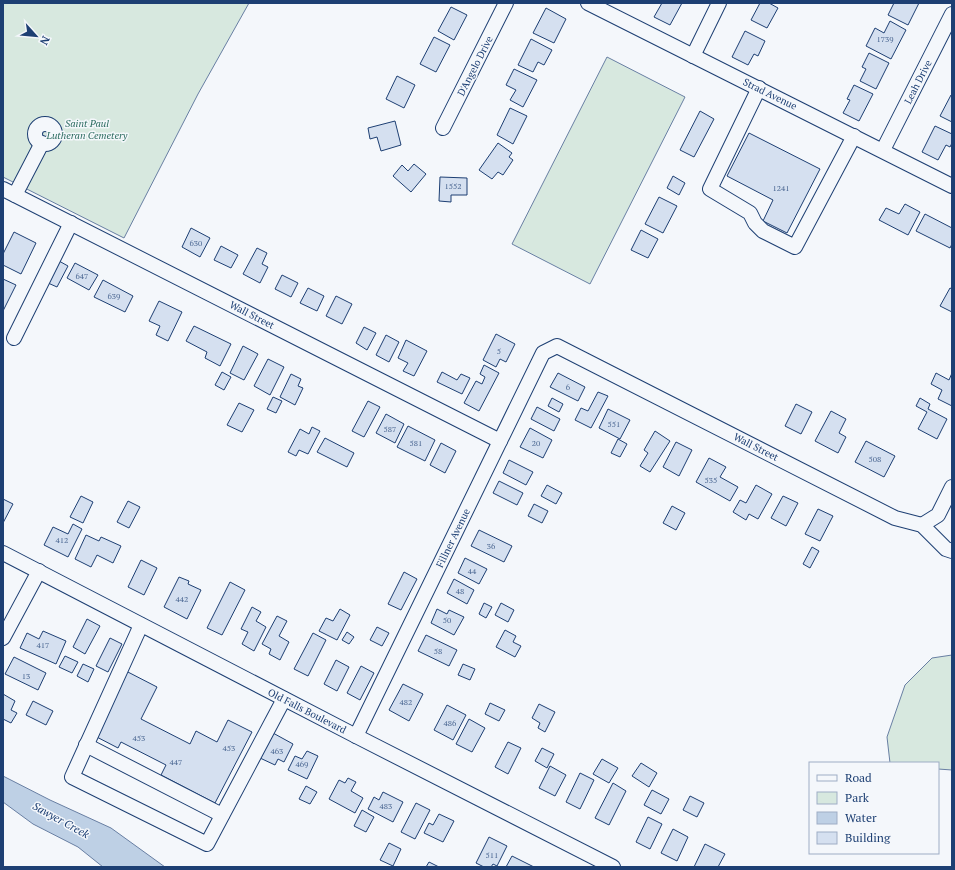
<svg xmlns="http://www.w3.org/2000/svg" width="955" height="870" viewBox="0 0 955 870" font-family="'PT Serif',serif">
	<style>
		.green { fill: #d7e8df; stroke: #687fa3 }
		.water { fill: #bed0e5; stroke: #687fa3 }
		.building { fill: #d5e0f0; stroke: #1d3f73 }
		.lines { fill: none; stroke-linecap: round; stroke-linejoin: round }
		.minor-casing { stroke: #1d3f73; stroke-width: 16 }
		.minor { stroke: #f4f7fb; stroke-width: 14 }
		.labels { text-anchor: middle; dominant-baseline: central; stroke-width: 3; stroke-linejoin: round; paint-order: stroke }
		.number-label { font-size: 8px; fill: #4b6792 }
		.street-label { font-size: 10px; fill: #1d3f73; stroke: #f4f7fb }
		.park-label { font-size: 10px; font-style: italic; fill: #2c6c60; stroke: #f4f7fb }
		.water-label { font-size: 11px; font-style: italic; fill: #1d3f73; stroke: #f4f7fb }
	</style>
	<rect width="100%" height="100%" fill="#f4f7fb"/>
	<g class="green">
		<polygon points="3,3 249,3 198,94 124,238 3,177"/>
		<polygon points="607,57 685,97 590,284 512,244"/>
		<polygon points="952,655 952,770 938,769 938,763 890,763 887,737 905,685 932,658"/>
	</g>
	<polygon class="water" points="3,776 50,800 111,828 165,867 103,867 78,847 33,824 3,802"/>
	<g class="building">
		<polygon points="662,3 682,3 670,25 654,17"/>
		<polygon points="760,3 769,3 778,8 767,28 751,20"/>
		<polygon points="894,3 919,3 908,25 888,15"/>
		<polygon points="451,7 467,15 454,40 438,31"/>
		<polygon points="546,8 566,19 554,43 533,33"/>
		<polygon points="890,21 906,30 891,59 866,46 875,28 884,33"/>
		<polygon points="745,31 765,41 758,56 754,54 748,65 732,57"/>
		<polygon points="434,37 450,45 436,72 420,64"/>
		<polygon points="531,39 552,50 544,65 538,62 533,72 518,65"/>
		<polygon points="869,53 889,63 876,89 860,81 866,69 862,67"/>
		<polygon points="514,69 537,80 523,107 510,100 516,90 506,85"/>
		<polygon points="397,76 415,85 404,108 386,99"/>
		<polygon points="854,85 873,94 859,121 843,113 850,100 847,99"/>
		<polygon points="951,95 952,95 952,122 940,116"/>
		<polygon points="510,108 527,116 513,144 497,135"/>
		<polygon points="700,111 714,119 694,157 680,150"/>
		<polygon points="395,121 401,145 381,151 377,137 370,139 368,128"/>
		<polygon points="935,126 952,134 952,143 950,147 946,145 938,160 922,152"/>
		<polygon points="749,133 820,169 787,233 763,221 773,200 727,176"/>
		<polygon points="498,143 512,153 509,157 513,160 503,175 498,172 492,179 479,170"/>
		<polygon points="414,164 426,174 411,192 393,176 402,165 408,171"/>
		<polygon points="673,176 685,183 679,195 667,188"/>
		<polygon points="440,177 467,178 467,195 451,195 451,202 439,201"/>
		<polygon points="659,197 677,206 663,233 645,224"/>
		<polygon points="905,204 920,212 908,235 879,220 886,208 899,214"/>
		<polygon points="925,214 952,228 952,244 950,248 916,231"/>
		<polygon points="191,228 210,238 200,257 182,247"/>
		<polygon points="641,230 658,239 648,258 631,250"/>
		<polygon points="14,232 36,243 21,274 3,265 3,254"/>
		<polygon points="221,246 238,255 231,268 214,260"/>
		<polygon points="257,248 267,253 262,264 268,267 260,283 243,274"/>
		<polygon points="59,261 68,266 57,287 48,283"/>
		<polygon points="75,263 98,275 89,290 67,278"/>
		<polygon points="282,275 298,283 291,297 275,289"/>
		<polygon points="3,279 16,285 3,311"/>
		<polygon points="103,280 133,296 125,312 94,297"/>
		<polygon points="308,288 324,296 317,311 300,303"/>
		<polygon points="950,288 952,289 952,312 940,306"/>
		<polygon points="336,296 352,304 342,324 326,316"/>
		<polygon points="159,301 182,312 168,341 156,335 160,326 149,321"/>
		<polygon points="194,326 231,344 220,366 205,358 207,352 186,341"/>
		<polygon points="364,327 376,333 367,350 356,343"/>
		<polygon points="496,334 515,344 506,362 500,359 496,367 483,360"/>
		<polygon points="386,335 399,342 389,362 376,355"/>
		<polygon points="406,340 427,351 414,376 403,371 408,363 398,358"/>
		<polygon points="243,346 258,354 244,380 230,373"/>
		<polygon points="268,359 284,367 270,395 254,386"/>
		<polygon points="484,365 499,373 479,411 464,403 476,381 482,384 485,377 480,374"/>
		<polygon points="222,372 231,377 224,390 215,385"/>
		<polygon points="442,372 457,380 461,374 470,378 462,394 437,382"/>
		<polygon points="558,373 585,387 578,401 550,387"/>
		<polygon points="936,373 949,380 952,373 952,406 938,399 942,390 931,384"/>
		<polygon points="291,374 301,379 298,386 303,388 295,405 280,397"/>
		<polygon points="598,392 608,396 591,428 575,420 581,408 588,411"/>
		<polygon points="273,397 282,401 276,413 267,409"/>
		<polygon points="552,398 563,404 559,412 548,406"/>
		<polygon points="920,398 930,404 928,409 947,419 937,439 918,429 927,412 916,406"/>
		<polygon points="368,401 380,407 364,437 352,431"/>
		<polygon points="239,403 254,410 242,432 227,425"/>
		<polygon points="796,404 812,412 801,434 785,426"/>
		<polygon points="537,407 560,419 554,431 531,419"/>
		<polygon points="608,409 630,420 620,439 599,428"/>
		<polygon points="831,411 846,419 839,433 846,437 838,453 815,441"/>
		<polygon points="386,414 404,424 395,443 376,433"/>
		<polygon points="408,426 435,440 425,461 397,447"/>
		<polygon points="312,427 320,431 308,454 299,450 296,456 288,452 300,429 309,434"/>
		<polygon points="530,428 552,440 543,458 520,447"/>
		<polygon points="655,431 670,441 650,472 640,466 648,453 644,450"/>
		<polygon points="325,438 354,453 347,467 317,452"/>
		<polygon points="618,439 627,444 620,457 611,453"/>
		<polygon points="866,441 895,456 884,477 855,462"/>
		<polygon points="676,442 692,450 679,476 663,467"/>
		<polygon points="441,443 456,451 445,473 430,465"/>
		<polygon points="709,458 726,467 720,477 738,487 730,501 696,482"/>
		<polygon points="509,460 533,472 526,485 503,473"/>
		<polygon points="499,481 523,493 517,505 493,493"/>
		<polygon points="547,485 562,493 556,504 541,496"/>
		<polygon points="756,485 772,494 758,519 749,514 746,520 733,512 740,500 746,503"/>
		<polygon points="81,496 93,502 83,523 70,517"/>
		<polygon points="783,496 798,503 786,526 771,518"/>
		<polygon points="3,499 13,504 3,523"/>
		<polygon points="128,501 140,507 129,528 117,522"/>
		<polygon points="534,504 548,511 542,523 528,516"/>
		<polygon points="672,506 685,513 676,530 663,523"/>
		<polygon points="818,509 833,516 820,541 805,534"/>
		<polygon points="73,524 82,529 68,557 44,545 53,527 68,534"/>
		<polygon points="479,530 512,546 504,562 471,546"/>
		<polygon points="86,535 99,541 101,537 121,546 113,563 97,555 91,567 75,559"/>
		<polygon points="812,547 819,551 810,568 803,564"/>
		<polygon points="465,558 487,569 479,584 458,573"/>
		<polygon points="141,560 157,568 144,595 128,587"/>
		<polygon points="404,572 417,579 401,610 388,604"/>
		<polygon points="179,577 189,581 188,584 201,590 187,619 164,607"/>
		<polygon points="454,579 474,590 467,604 447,593"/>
		<polygon points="230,582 245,590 222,635 207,628"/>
		<polygon points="484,603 492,607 486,618 479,614"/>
		<polygon points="501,603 514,610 508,622 495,615"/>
		<polygon points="252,607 261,612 256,621 266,627 254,651 242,644 248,632 241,629"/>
		<polygon points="340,609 350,615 337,640 319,631 326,618 333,621"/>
		<polygon points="437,609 447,614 449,610 464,617 454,635 431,623"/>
		<polygon points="277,616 287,621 279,636 289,642 280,660 269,654 271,649 262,644"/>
		<polygon points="87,619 100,626 85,654 73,647"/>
		<polygon points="377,627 389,633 382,646 370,640"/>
		<polygon points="505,630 516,636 513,642 521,646 515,657 496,647"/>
		<polygon points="43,631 66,641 56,664 20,648 27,633 39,639"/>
		<polygon points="347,632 354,637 349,644 342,640"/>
		<polygon points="313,633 326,640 308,676 294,669"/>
		<polygon points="426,635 457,650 449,666 418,651"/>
		<polygon points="110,638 122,644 108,672 96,666"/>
		<polygon points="65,656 78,662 72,673 59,667"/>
		<polygon points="14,657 46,673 38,690 5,674"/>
		<polygon points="336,660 349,667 337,691 324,684"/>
		<polygon points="83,664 94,669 88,682 77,676"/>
		<polygon points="463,664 475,669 470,680 458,675"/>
		<polygon points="361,666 374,673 360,700 347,693"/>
		<polygon points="124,670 157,687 141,719 190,744 196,731 217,742 228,720 252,732 215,803 161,775 166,765 121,742 118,748 91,734"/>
		<polygon points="403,684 423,694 409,721 389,710"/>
		<polygon points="3,694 15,701 11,710 17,713 11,723 3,719"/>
		<polygon points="33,701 53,711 46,725 26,715"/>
		<polygon points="490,703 505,710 499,721 485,714"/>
		<polygon points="539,704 555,712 545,732 538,728 540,723 532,718"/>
		<polygon points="447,705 466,715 453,740 434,730"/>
		<polygon points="469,719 485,728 472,752 456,744"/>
		<polygon points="273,733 293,744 284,762 278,759 275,765 260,758"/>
		<polygon points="508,742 521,748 508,774 495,767"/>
		<polygon points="542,748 554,754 547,768 535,761"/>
		<polygon points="307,751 318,756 307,779 288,770 295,756 302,759"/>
		<polygon points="602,759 618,768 609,783 593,774"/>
		<polygon points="641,763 657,773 649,787 632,776"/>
		<polygon points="550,766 566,775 555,796 539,788"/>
		<polygon points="580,773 594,780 580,809 566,802"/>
		<polygon points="348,778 356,782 351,791 363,798 355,813 329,799 339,780 345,783"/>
		<polygon points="613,783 626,791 609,825 595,818"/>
		<polygon points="306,786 317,792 310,804 299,799"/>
		<polygon points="652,790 669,799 661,814 644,805"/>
		<polygon points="383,792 403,802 393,822 368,809 374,797 379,800"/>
		<polygon points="690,796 704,803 697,817 683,810"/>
		<polygon points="416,803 430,810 415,839 401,832"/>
		<polygon points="362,810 374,817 366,832 354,826"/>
		<polygon points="439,814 454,821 443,842 424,833 429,823 433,825"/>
		<polygon points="648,817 662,824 650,849 636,842"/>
		<polygon points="673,829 688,837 677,861 661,853"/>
		<polygon points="489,837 507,846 497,866 493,864 491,867 484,867 476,863"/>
		<polygon points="389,843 401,849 393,866 380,860"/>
		<polygon points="705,844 725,854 718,867 694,867"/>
		<polygon points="512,856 534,867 506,867"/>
		<polygon points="429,862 439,867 426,867"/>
	</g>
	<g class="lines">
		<g class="minor-casing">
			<g id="minor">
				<polyline points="588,3 952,186"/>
				<polyline points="693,56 719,3"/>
				<polyline points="759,88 710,189 750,213 755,223 763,231 795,247 854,136"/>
				<circle cx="45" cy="134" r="10"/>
				<polyline points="443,128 506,3"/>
				<polyline points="883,150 952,14"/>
				<polyline points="3,189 500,441"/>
				<polyline points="15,195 42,143"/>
				<polyline points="14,338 71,223"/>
				<polyline points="922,525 938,515 952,487"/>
				<polyline points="3,553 356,736 613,867"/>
				<polyline points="141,625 72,777 207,844 284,699"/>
				<polyline points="3,638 39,571"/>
				<polyline points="356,736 543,353 557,346 895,518 922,525 946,549 952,551"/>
				<polyline points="86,745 222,815"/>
			</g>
		</g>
		<use href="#minor" class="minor"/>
	</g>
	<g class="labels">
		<g class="number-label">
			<text x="885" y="39">1739</text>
			<text x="453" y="186">1552</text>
			<text x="781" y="188">1241</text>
			<text x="196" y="243">630</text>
			<text x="82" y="276">647</text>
			<text x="114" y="296">639</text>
			<text x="499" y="351">5</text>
			<text x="568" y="387">6</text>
			<text x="614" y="424">551</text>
			<text x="390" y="429">587</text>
			<text x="416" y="443">581</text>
			<text x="536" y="443">20</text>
			<text x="875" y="459">508</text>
			<text x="711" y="480">535</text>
			<text x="62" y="540">412</text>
			<text x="491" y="546">36</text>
			<text x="472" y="571">44</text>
			<text x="460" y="591">48</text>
			<text x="182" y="599">442</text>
			<text x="447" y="620">50</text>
			<text x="43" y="645">417</text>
			<text x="438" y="651">58</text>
			<text x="26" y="676">13</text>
			<text x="406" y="702">482</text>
			<text x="450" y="723">486</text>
			<text x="139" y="738">453</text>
			<text x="229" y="748">453</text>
			<text x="277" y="751">463</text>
			<text x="176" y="762">447</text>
			<text x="302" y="764">469</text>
			<text x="386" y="806">483</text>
			<text x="492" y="855">511</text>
		</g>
		<g class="street-label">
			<text transform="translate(475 66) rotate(-63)">D'Angelo Drive</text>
			<text transform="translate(918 82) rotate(-63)">Leah Drive</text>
			<text transform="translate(770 94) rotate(26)">Strad Avenue</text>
			<text transform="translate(252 315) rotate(27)">Wall Street</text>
			<text transform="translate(756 447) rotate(27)">Wall Street</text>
			<text transform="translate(453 538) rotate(-64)">Fillner Avenue</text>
			<text transform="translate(307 711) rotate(27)">Old Falls Boulevard</text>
		</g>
		<g class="park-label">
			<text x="87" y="123">Saint Paul<tspan x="87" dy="12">Lutheran Cemetery</tspan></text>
		</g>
		<g class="water-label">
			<text transform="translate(61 820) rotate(29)">Sawyer Creek</text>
		</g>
	</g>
	<rect width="955" height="870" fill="none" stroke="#1d3f73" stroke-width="8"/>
	<rect x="809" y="762" width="130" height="92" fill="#f4f7fb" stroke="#9eadc5"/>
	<rect x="817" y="775" width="20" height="6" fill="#f4f7fb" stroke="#9eadc5"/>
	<text x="845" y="782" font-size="12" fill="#1d3f73">Road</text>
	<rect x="817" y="792" width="20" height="12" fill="#d7e8df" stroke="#9eadc5"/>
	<text x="845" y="802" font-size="12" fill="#1d3f73">Park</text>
	<rect x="817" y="812" width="20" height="12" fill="#bed0e5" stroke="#9eadc5"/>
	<text x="845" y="822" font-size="12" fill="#1d3f73">Water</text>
	<rect x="817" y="832" width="20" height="12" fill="#d5e0f0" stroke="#9eadc5"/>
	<text x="845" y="842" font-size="12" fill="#1d3f73">Building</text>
	<g transform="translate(36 36) rotate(117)" stroke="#f4f7fb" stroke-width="3" paint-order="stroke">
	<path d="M0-3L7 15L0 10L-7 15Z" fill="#1d3f73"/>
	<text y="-6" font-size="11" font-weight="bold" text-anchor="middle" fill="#1d3f73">N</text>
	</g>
</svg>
